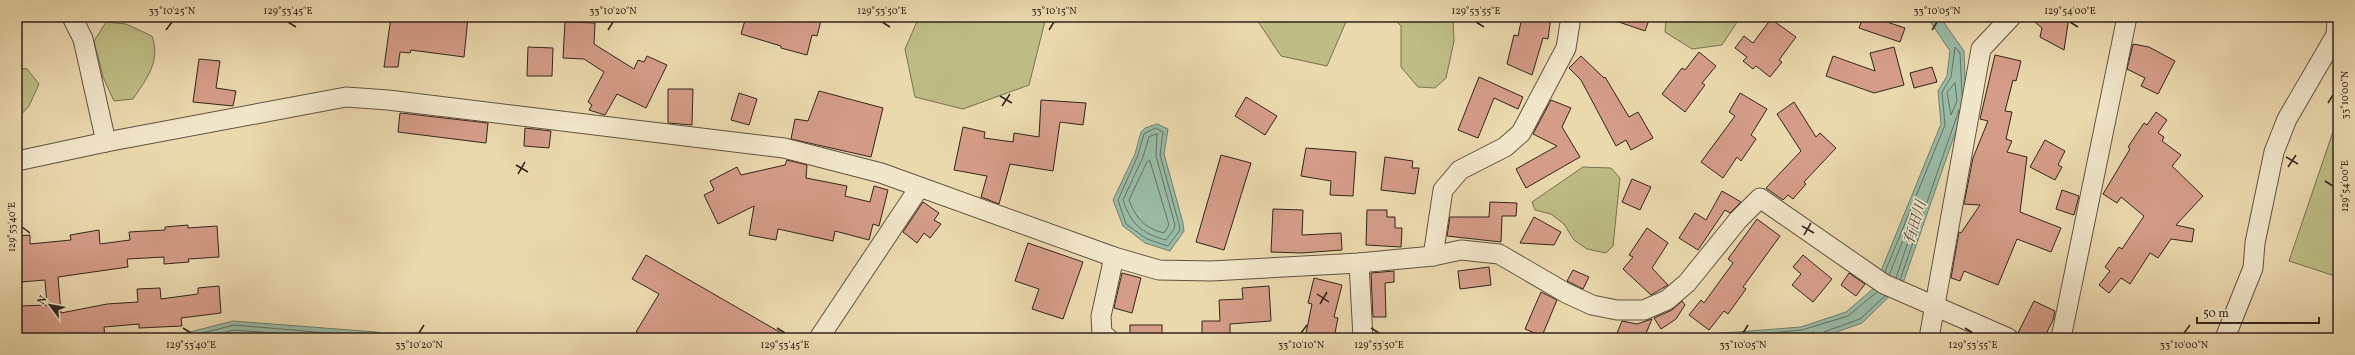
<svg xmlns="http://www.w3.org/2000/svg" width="2355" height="355" viewBox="0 0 2355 355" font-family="Vollkorn,'Noto Serif JP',serif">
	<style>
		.green { fill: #bebd85; stroke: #787150 }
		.water { fill: #99bba6; stroke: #707f6f }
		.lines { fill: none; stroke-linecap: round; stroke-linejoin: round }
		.shore { stroke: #667061; stroke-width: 1 }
		.building { fill: #d59d88; stroke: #33251c }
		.minor-casing { stroke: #615240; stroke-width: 21 }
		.minor { stroke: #f2e6ca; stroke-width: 19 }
		.ticks { fill: none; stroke: #33251c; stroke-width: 1.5 }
		.labels { text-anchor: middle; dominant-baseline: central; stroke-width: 3.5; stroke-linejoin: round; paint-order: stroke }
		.water-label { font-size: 15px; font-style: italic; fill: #4c4a3e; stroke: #f2e6ca }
		.neatline { fill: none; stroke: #33251c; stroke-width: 1.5 }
		.ticks-label { font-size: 10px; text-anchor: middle; fill: #33251c }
	</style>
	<rect width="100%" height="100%" fill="#ebd9ae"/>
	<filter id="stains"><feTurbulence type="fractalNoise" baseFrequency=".005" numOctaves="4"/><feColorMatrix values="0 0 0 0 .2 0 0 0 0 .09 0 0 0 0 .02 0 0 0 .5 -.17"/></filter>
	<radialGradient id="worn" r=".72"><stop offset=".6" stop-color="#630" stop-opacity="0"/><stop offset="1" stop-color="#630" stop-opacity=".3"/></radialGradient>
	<g class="green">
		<polygon points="919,17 1046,17 1029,85 963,109 915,97 905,49"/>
		<polygon points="1255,17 1348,17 1327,66 1281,56"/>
		<polygon points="1392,17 1453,17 1454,41 1446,78 1435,88 1418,87 1401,67 1401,26"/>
		<polygon points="1666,17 1739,17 1739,19 1722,45 1692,49 1665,32"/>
		<path d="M106,22L126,24L152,36C161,61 147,78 133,99L114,101L103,77L94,41Z"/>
		<polygon points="17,68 27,69 39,84 29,106 17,119"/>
		<polygon points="2338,117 2338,277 2289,261"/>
		<polygon points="1583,167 1611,168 1620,178 1613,246 1606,253 1587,249 1574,240 1564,224 1551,214 1535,210 1532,202"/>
	</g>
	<g class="water">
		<polygon points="1927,17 1940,17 1964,51 1966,102 1903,283 1862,323 1820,338 1701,338 1712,334 1801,327 1846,312 1874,288 1941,124 1938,91 1947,76 1950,51"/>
		<polygon points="1157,124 1168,129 1164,154 1183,223 1184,231 1170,251 1145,243 1123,226 1113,200 1135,154 1141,132 1145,128"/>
		<polygon points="233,321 376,332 403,338 166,338"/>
	</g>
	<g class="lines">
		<g class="shore">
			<polygon points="1955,83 1957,101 1951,115 1947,93"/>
			<polygon points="1156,128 1163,132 1160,155 1179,224 1180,230 1168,246 1147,239 1126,224 1118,200 1138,155 1144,134"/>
			<path d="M1157,134L1156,156L1175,225L1174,229L1166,240C1141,233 1131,224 1123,200L1143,157L1149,137Z"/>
			<path d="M1150,161L1169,225L1164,233C1144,228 1136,218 1129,200L1147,162Z"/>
			<polyline points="1885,272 1945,125 1942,92 1951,77 1955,47 1960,53 1962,95"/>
			<polyline points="1889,275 1910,223 1913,222 1914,224 1896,278"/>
			<polyline points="1900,280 1959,110"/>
			<polyline points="183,338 234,325 386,338"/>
			<polyline points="204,338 234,330 340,338"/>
			<polyline points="1714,338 1802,330 1848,316 1877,292"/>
			<polyline points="1773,338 1802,336 1814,332 1816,338"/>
			<polyline points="1821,338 1824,332 1860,319 1885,296"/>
		</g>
	</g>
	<g class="building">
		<polygon points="391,17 468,17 464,57 411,50 410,53 400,52 398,67 384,67"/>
		<polygon points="746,17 822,17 817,36 812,35 807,55 781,48 781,46 741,34"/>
		<polygon points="1522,17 1551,17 1548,39 1543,38 1532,75 1507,64 1514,35 1518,36"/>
		<polygon points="1610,17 1650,17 1645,31 1610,19"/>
		<polygon points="1863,17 1872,17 1905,28 1900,42 1859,28"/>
		<polygon points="2029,17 2069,17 2064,50 2040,37 2042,28"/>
		<polygon points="1771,19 1796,37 1779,60 1782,62 1770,77 1756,66 1753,69 1743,61 1747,57 1735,48 1744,36 1753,43"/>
		<polygon points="565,22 595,23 594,44 634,69 638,60 644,62 647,56 667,65 646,108 617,94 605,115 589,110 592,105 588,102 604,72 584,59 563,58"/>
		<polygon points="2133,44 2149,47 2175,61 2158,94 2141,86 2145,78 2127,69"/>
		<polygon points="528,47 553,48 552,76 527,76"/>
		<polygon points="1894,47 1904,85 1874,93 1826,76 1833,56 1875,71 1870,53"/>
		<polygon points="1699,52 1716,66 1702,83 1705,85 1685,112 1662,94 1682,68 1685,70"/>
		<polygon points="1995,55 2021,61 2016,81 2013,80 2005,111 2012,112 2006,139 2012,141 2007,152 2027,157 2020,212 2061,228 2051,252 2017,239 1998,285 1964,271 1960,281 1951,278 1959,232 1961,233 1980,205 1964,204 1973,158 1988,121 1980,119"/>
		<polygon points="1581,56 1604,78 1605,77 1629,117 1638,112 1653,138 1631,150 1626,140 1616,146 1581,80 1569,68"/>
		<polygon points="199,59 220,61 216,88 236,91 233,106 193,102"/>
		<polygon points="1932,67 1937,82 1914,88 1910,73"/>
		<polygon points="1479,77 1523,97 1518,109 1494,98 1478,138 1458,130"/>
		<polygon points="668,89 693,89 692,125 668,123"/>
		<polygon points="819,91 883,108 871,157 791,139 795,119 808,121"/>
		<polygon points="739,93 757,99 749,125 731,120"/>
		<polygon points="1740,93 1767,109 1751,135 1756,139 1741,161 1737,157 1723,178 1701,162 1735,116 1729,112"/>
		<polygon points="1246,97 1277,116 1265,135 1235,116"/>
		<polygon points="1041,100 1086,103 1083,125 1060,122 1053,171 1010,164 999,204 981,197 987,176 954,170 963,127 985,132 984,138 1013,142 1014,133 1039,137"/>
		<polygon points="1551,100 1571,108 1562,127 1580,157 1526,188 1516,169 1557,146 1533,134"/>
		<polygon points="1794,102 1816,137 1820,133 1836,148 1804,182 1806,184 1793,199 1788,195 1783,200 1766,188 1801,151 1777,114"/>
		<polygon points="2156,112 2167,120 2158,133 2164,137 2162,141 2181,155 2172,166 2203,196 2176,225 2194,229 2192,242 2171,239 2158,258 2150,253 2130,284 2121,278 2109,293 2099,285 2110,271 2105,267 2119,247 2122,249 2144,216 2121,197 2117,203 2103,194 2130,149 2128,147 2144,123 2147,125"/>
		<polygon points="400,113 488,123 486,143 398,132"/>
		<polygon points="525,128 551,131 549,148 524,146"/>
		<polygon points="2045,140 2065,151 2058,165 2062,167 2055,180 2030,167"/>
		<polygon points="1306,148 1356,152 1353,196 1330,195 1331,181 1301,176"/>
		<polygon points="1221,155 1251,163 1224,250 1196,242"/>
		<polygon points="1385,157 1413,161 1412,168 1419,168 1415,194 1381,190"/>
		<polygon points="787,160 807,165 806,178 847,186 845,196 870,202 874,186 888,190 879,226 873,224 869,240 835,231 833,241 778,229 776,240 749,235 754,206 718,224 704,195 714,190 710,181 737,167 741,175 785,165"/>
		<polygon points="1632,179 1651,187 1640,210 1622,202"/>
		<polygon points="2062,190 2079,196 2074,215 2056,209"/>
		<polygon points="1722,191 1741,202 1730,213 1725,210 1698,250 1679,238 1695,213 1706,220"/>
		<polygon points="923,202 939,213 934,220 941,224 930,238 924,233 917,243 903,232"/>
		<polygon points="1490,202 1517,203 1516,216 1502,216 1501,242 1447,236 1450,217 1489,217"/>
		<polygon points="1273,209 1303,210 1302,235 1341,233 1342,250 1301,253 1271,252"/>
		<polygon points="1367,210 1387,210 1387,217 1395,217 1395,228 1402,228 1401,247 1366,245"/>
		<polygon points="1534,217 1561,232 1554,245 1520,243"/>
		<polygon points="1757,219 1780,236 1743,287 1746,289 1728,314 1724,311 1709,330 1689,315 1701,300 1704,303 1733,263 1728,259"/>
		<polygon points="188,225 188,228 217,226 219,257 188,259 189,262 164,264 164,257 127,259 128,267 58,277 61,313 107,304 138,302 137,289 160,288 161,299 198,294 198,288 219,286 221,313 181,318 182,326 139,328 139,324 104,327 105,338 21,338 21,306 47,305 45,280 21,282 21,278 17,278 17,236 30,235 30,244 71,240 70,235 99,230 100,244 130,240 129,232 165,230 165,227"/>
		<polygon points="1647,228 1668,243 1652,268 1668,285 1651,295 1623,269 1633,257 1629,255"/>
		<polygon points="1028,243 1083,262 1063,319 1032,309 1039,289 1015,281"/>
		<polygon points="646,255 790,338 646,338 636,332 659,294 632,279"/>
		<polygon points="1803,255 1832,279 1813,302 1792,285 1801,274 1793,267"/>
		<polygon points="1489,267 1491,285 1460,289 1458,271"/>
		<polygon points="1573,270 1589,277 1583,289 1567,281"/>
		<polygon points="1394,271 1394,282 1385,283 1386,317 1373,317 1371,273"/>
		<polygon points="1122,273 1141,278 1132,313 1114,308"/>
		<polygon points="1849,273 1865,284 1856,296 1841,285"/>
		<polygon points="1314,278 1342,285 1334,317 1338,318 1334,338 1305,338 1312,304 1308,303"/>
		<polygon points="1269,286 1271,321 1230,324 1230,337 1202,337 1202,321 1220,321 1219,300 1243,299 1242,288"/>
		<polygon points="1541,292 1557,300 1542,336 1525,329"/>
		<polygon points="1682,301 1685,305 1676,319 1661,329 1654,318 1672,310"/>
		<polygon points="2034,301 2055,311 2053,320 2044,338 2019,338 2018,333"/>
		<polygon points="1652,319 1644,338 1615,338 1622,321 1637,324"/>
		<rect x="1130" y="325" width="32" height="13"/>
	</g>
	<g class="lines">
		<g class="minor-casing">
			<g id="minor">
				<polyline points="72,17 83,39 106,142"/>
				<polyline points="17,161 106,142 346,97 388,100 784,148 881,173 1114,257 1159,270 1211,271 1359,263 1433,256 1461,250 1499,254 1566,293 1592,305 1617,310 1644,310 1667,300 1687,283 1738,220 1760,198 1884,284 2008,338"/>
				<polyline points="1433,256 1443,190 1460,170 1505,147 1521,133 1566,48 1571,17"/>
				<polyline points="1359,263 1363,338"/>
				<polyline points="819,338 919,188"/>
				<polyline points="1108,338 1102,334 1101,316 1114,257"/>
				<polyline points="1929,338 1981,49 2011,17"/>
				<polyline points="2061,338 2127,17"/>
				<polyline points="2225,338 2253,268 2255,243 2274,152 2287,119 2336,35 2337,17"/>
			</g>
		</g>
		<use href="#minor" class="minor"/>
	</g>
	<path class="ticks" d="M288,22L296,27M882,22L890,27M1476,22L1484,27M2070,22L2078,27M166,30L172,22M608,30L613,22M1049,30L1054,22M1932,30L1937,22M1000,96L1012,103M2328,103L2333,95M1002,106L1010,94M2286,157L2298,164M516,165L528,172M2288,167L2296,155M518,174L525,162M2325,181L2333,186M1802,226L1814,233M22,227L30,233M1804,235L1811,223M1317,294L1329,302M1320,304L1327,292M183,328L191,333M777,328L785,333M1371,328L1379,333M1965,328L1973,333M419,333L424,325M1301,333L1307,325M1743,333L1748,325M2184,333L2190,325"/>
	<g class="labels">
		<g class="water-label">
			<text transform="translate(1916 223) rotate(-73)">有田川</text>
		</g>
	</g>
	<rect width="2355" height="355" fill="none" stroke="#ebd9ae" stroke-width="44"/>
	<g transform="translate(50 305) rotate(302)" stroke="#f2e6ca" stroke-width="3" paint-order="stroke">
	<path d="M0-3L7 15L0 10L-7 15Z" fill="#33251c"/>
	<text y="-6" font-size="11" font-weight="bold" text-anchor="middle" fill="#33251c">N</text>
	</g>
	<path d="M2197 317v6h122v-6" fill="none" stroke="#33251c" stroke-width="2"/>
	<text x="2203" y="317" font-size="12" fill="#33251c" stroke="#f2e6ca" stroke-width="3" paint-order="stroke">50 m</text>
	<rect x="22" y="22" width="2311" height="311" class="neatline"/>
	<g class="ticks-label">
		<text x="172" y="14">33°10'25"N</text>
		<text x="288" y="14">129°53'45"E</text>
		<text x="613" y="14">33°10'20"N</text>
		<text x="882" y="14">129°53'50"E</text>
		<text x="1054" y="14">33°10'15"N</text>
		<text x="1476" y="14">129°53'55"E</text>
		<text x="1937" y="14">33°10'05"N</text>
		<text x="2070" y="14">129°54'00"E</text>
		<text transform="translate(2344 95) rotate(-90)" y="4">33°10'00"N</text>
		<text transform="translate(2344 186) rotate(-90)" y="4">129°54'00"E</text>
		<text transform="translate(11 227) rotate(-90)" y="4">129°53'40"E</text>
		<text x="191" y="348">129°53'40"E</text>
		<text x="419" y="348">33°10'20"N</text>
		<text x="785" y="348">129°53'45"E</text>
		<text x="1301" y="348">33°10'10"N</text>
		<text x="1379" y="348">129°53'50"E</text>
		<text x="1743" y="348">33°10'05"N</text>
		<text x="1973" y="348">129°53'55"E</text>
		<text x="2184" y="348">33°10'00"N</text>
	</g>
	<rect width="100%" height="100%" filter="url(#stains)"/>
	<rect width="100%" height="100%" fill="url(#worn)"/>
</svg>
